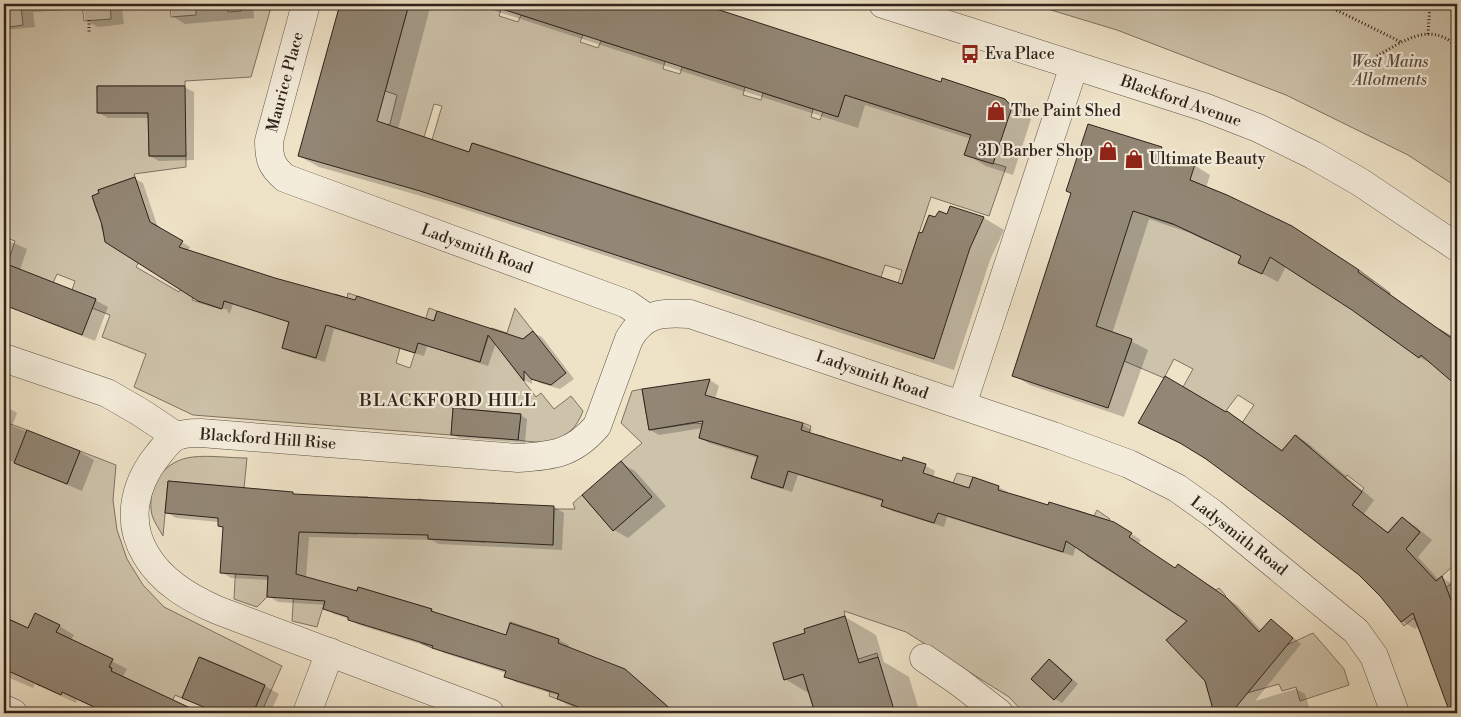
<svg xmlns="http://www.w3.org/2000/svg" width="1461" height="717" viewBox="0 0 1461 717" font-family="'Libre Bodoni',serif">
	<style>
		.green { fill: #cdc2aa; stroke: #7e7262; fill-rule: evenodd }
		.shadow { fill: #0003 }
		.building { fill: #928674; stroke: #2e231b }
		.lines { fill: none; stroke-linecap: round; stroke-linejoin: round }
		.minor-casing { stroke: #5e5346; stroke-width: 29 }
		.path { stroke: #2e231b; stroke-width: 3; stroke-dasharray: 1 2.5; stroke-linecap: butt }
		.minor { stroke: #f4ecdb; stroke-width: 28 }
		.labels { text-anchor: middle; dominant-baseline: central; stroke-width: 4.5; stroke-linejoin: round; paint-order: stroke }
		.poi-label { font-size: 16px; fill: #2e231b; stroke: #f4ecdb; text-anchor: start }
		.park-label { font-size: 16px; font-style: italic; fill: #564b3f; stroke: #f4ecdb }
		.street-label { font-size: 16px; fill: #2e231b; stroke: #f4ecdb }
		.neighbourhood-label { font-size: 18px; letter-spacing: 1px; fill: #2e231b; stroke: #f4ecdb }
	</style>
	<rect width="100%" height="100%" fill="#eee2c7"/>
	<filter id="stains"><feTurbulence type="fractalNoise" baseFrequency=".004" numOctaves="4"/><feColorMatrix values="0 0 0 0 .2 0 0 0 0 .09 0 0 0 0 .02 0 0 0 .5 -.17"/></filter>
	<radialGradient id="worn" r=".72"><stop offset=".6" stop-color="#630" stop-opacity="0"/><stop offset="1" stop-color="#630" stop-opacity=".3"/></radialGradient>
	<g class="green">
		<path d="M50,4H82L84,21L111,19L110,4H170L171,17L196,15V4H227L228,12L241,11V4H272L251,77L185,81V86H97L98,113H148L149,156H186V167L134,174L135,177L98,190L99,193L92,196L97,212L109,222L101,225L107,243L143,239L154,224L159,227L136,267L179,292L200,255L206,256L192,300L221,309L224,301L290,317L282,348L316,358L335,294L347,298L348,293L357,296L346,331L400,348L396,363L410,368L429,308L437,311L426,345L480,362L491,328L507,333L515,308L533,331L503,354L536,397L541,393L554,409L571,396L583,411C571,443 548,445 518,440L520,414L453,408L451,435L193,415L134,387L146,354L102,337L110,315L92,308L96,299L72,290L75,281L57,274L53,283L12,287L4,284V275L15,241L4,237V36H10L9,27L23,25L21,6Z"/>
		<polygon points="409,4 486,4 501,9 499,16 518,22 521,15 583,35 580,42 598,48 601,41 665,61 663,69 680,74 682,67 745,87 743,95 761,100 763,93 813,109 811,117 820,120 823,112 838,117 845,95 971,135 965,155 1006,167 989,216 931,197 902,284 895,294 902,270 885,265 877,289 859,270 831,260 473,143 469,152 432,140 442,106 434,104 424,137 385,125 390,124 397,95 385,91"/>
		<polygon points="1031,4 1457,4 1457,187 1408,155 1286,95 1117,30"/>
		<polygon points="1190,180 1221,193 1197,196 1182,228 1206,240 1212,230 1246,246 1238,263 1262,273 1266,243 1278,219 1306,236 1339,301 1359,270 1390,293 1369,322 1419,357 1439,329 1457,340 1457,374 1451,381 1457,386 1457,573 1452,567 1435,582 1406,549 1420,532 1402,517 1387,533 1352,505 1364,488 1347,475 1334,492 1299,465 1312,449 1296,435 1281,451 1242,423 1254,405 1238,395 1225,412 1183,387 1193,369 1174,359 1164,378 1124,361 1132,340 1061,315 1131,198 1148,216 1175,225"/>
		<path d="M642,389L649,430L696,423L703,424L699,438L758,454L751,478L783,488L803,423L811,426L809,433L825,437L812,478L895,463L881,506L934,523L948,481L953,483L957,473L973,477L959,519L1063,551L1076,510L1094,516L1097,510L1110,519L1086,555L1179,616L1202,581L1216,590L1219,588L1226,596L1208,612L1202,606L1167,640L1287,645L1313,633L1344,669L1349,685L1300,701L1296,687L1282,691L1279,684L1212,703L1214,713H1024L1009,697L906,632L844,611L845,616L804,629L805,633L773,643L784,680L817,670L818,672L877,653L878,657L806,684L815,713H675L647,689L627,713H615L620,704L576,650L557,699L549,696L550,692L543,689L559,639L510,622L504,642L494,631L443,615L432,648L421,643L432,609L358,587L356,592L330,584L317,627L292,621L295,572L268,570L267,597L257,607L234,599L240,488L168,481L163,536C159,529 154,522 152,515C146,487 163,460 193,457C210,455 229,458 247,458L244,488L299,532L357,534L358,497H368L365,532L416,534L418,499L430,501L428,539L485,542L487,503H495V507L553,545L554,509H575L573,503L582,495L613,531L652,497L621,461L642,443L621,423L632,391ZM1049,659L1072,680L1054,700L1031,679Z"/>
		<polygon points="4,404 10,406 5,422 27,430 15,463 67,484 80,451 116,465 113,500 117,530 127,559 143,585 164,607 282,666 261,713 253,713 265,685 200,657 182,698 175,695 167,713 161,713 168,698 121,676 104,712 98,709 99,708 95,706 112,668 60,644 40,686 35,683 36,675 59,625 35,614 28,628 4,617"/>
		<polygon points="1457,579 1457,616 1456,614 1436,628 1421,634 1414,618 1404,626 1401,622"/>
	</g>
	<g class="shadow">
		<polygon points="4,4 253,4 254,18 185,24 172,16 171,6 122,10 124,24 98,27 85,20 84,9 33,12 35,27 4,30"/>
		<polygon points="341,4 431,4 398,129 470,154 902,286 923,234 936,218 947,216 950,207 984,218 1004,230 990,260 954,370 442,202 319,167 299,156"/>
		<polygon points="447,4 472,4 470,11"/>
		<polygon points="474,4 694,4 942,83 1005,100 1025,112 1031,119 1013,175 986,166 966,154 971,139 865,105 858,128"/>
		<polygon points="184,87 194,92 194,160 159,161 150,156 150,118 108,118 99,113"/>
		<polygon points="1161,149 1178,158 1177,160 1194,165 1210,175 1206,188 1308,237 1374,281 1373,282 1457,342 1457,384 1436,366 1419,357 1352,309 1286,266 1278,282 1240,262 1242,257 1190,233 1149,219 1112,334 1131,341 1148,350 1124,417 1030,385 1014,375"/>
		<polygon points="135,179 143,183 158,228 190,247 188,251 275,279 435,322 524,340 533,333 542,337 574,379 560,389 540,383 532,378 532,384 524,380 496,343 488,366 427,346 424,356 334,329 325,362 291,352 283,347 290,323 233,304 230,313 227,312 228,310 198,300 108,242"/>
		<polygon points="4,230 7,232 5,239 27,249 20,270 95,300 108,307 95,341 41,320 28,313 31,307 4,297"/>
		<polygon points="710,380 719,386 715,399 802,424 812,430 810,434 903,463 904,459 926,466 935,471 933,478 970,490 998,487 1008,492 1007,494 1124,529 1141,540 1138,544 1176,569 1187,571 1237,605 1262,631 1271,621 1280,626 1301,644 1255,701 1296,689 1305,694 1311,713 1194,713 1227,703 1189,621 1076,546 1073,556 947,517 944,527 892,511 882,505 884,502 798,475 792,492 762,483 752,477 758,458 709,443 700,438 703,428 659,435 650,430 644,390"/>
		<polygon points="4,405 17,413 12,426 80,452 94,460 82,491 4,458"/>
		<polygon points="1227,412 1240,420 1283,451 1296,436 1309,444 1374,500 1364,514 1389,533 1402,518 1415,526 1432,540 1418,557 1439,580 1442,578 1455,585 1457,591 1457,688 1453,689 1419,626 1415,629 1402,621 1381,595 1360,574 1224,471 1187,447 1153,430"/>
		<polygon points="520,415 527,419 525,443 459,438 452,434"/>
		<polygon points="621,463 635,471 666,506 628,538 614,530 584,495"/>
		<polygon points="293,493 297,496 554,507 564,513 562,550 439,544 431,540 309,537 306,578 357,593 359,588 431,610 438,614 507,637 511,624 559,640 569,645 568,648 624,671 635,677 676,713 591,713 568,705 558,699 560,696 515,682 505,676 506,673 444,653 436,649 359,625 349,619 334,614 324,608 325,605 278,602 268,596 269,580 231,578 221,572 225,529 219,525 219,522 176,518 166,512"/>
		<polygon points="845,617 876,635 884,662 909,677 919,710 925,713 816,713 810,694 785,679 807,634"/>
		<polygon points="4,618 28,630 59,626 74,635 71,640 127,669 123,676 127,678 126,680 182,707 179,713 106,713 77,700 76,703 35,684 33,688 12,679 4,674"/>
		<polygon points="200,659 265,686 279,694 270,713 216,713 184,697"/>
		<polygon points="1049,661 1056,664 1078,684 1062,703 1055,699"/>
	</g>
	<g class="building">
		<polygon points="340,4 409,4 377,121 469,152 472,143 902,284 919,232 922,233 929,215 935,217 939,211 947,214 950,206 984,217 970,248 934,359 420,191 298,156"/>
		<polygon points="503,4 701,4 941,82 942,78 1005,99 1012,107 993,164 964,155 971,135 845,95 838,117 502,9"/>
		<polygon points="97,86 185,86 186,156 149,156 148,113 97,113"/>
		<polygon points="1088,124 1162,147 1160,153 1195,164 1190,180 1227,195 1292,226 1359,270 1358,272 1457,342 1457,386 1421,355 1419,358 1352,310 1270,257 1262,274 1238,263 1241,256 1173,224 1133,211 1096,326 1132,339 1108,408 1012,376 1071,193 1066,191"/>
		<polygon points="135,177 150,222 183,241 179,247 275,278 355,300 357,296 434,321 437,311 523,339 533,331 566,373 551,385 531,379 524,371 524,381 488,335 480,362 418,343 415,353 326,325 316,358 282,348 289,322 224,301 222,309 198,301 105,242 102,225 92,196 99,193 98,190"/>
		<polygon points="4,263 96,299 82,335 4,305"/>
		<polygon points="1165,376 1226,412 1227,411 1282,451 1295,435 1362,492 1352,505 1388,533 1402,517 1420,532 1406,549 1436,581 1442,576 1457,616 1457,713 1450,713 1413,613 1401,622 1380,596 1359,575 1283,516 1206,459 1180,443 1138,423"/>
		<polygon points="710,379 705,395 803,423 801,430 902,461 903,457 926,464 923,473 969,488 973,477 999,486 998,490 1022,497 1048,505 1049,502 1114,522 1132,533 1129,537 1154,554 1175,568 1178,564 1227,598 1259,632 1271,619 1293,638 1231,713 1214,713 1205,681 1166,640 1187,621 1066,541 1063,552 938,513 934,523 881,506 883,500 788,471 783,488 751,478 758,456 699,438 703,421 649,430 642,389"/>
		<polygon points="453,408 521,414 518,440 451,435"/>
		<polygon points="27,430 80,451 67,484 14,463"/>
		<polygon points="621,461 652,497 613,531 582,495"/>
		<polygon points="168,481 293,492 293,494 554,506 553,545 428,539 428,535 299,532 296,574 357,591 358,587 432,609 431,611 506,635 510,623 559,639 558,643 625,669 675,713 594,713 557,699 559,694 504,677 506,671 432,648 433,646 348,620 348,617 323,609 325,601 267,597 268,576 220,573 223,527 218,526 218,518 165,513"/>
		<polygon points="35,613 60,625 56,632 113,659 109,667 112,668 111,671 201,713 107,713 62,692 61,695 4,669 4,617 28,628"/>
		<polygon points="845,616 859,663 878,657 895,713 815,713 803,674 784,680 773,643 805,633 804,629"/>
		<polygon points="199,657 265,685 253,713 218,713 182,698"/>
		<polygon points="1049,659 1072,680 1054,700 1031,679"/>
	</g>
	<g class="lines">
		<g class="minor-casing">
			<g id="minor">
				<path d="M306,4L269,141C269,159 271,166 285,178L627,304L647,318"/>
				<polyline points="883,4 1204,107 1258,128 1313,155 1360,182 1457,247"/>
				<polyline points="4,358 107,393 140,412 176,436"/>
				<polyline points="962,405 1074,66"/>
				<polyline points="924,658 959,682 999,713"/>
				<polyline points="4,709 13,713"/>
				<polyline points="307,713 330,652"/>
				<path d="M490,713L217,610C189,598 162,582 146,555C126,522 134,485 157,456C162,450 168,441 175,437C182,433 194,433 201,433L518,458C552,456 573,454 597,426L629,339C644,313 662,312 690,314L1053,436L1129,464L1177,488L1212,513L1356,631L1374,656L1395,713"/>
			</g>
		</g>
		<g class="path">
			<polyline points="1324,4 1401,42"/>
			<polyline points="89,20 89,33"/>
			<polyline points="1428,34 1430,4"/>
			<path d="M1377,56C1397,45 1422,26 1445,38C1450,40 1454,45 1457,48"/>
		</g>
		<use href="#minor" class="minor"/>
	</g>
	<defs>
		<g id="bus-bare" transform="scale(1.5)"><path d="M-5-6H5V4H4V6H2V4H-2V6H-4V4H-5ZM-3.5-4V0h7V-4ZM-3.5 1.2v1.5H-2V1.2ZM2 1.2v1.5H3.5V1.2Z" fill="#8f2418" stroke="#f4ecdb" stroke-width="2.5" paint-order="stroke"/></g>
		<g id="shop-bare" transform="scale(1.5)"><path d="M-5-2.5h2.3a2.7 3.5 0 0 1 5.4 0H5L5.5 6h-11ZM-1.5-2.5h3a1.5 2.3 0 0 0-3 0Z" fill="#8f2418" stroke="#f4ecdb" stroke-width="2.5" paint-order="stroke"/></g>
	</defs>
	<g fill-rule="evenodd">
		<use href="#bus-bare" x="970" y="54"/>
		<use href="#shop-bare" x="996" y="111"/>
		<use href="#shop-bare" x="1108" y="151"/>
		<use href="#shop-bare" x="1134" y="159"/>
	</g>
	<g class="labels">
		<g class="poi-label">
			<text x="985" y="54">Eva Place</text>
			<text x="1011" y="111">The Paint Shed</text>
			<text x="1093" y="151" text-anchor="end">3D Barber Shop</text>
			<text x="1149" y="159">Ultimate Beauty</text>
		</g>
		<g class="park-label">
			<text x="1390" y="62">West Mains<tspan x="1390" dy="18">Allotments</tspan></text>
		</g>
		<g class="street-label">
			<text transform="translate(285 82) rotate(-75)">Maurice Place</text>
			<text transform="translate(1181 101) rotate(19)">Blackford Avenue</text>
			<text transform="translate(477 249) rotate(20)">Ladysmith Road</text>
			<text transform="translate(872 375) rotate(19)">Ladysmith Road</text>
			<text transform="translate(268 439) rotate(4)">Blackford Hill Rise</text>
			<text transform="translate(1239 536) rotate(38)">Ladysmith Road</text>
		</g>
		<g class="neighbourhood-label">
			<text x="448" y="400">BLACKFORD HILL</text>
		</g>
	</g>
	<rect width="1461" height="717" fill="none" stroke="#eee2c7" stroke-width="20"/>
	<rect x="5" y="5" width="1451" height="707" fill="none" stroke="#2e231b" stroke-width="2.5"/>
	<rect x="10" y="10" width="1441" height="697" fill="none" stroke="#2e231b"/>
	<rect width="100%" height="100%" filter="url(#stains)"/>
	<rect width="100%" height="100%" fill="url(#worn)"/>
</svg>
